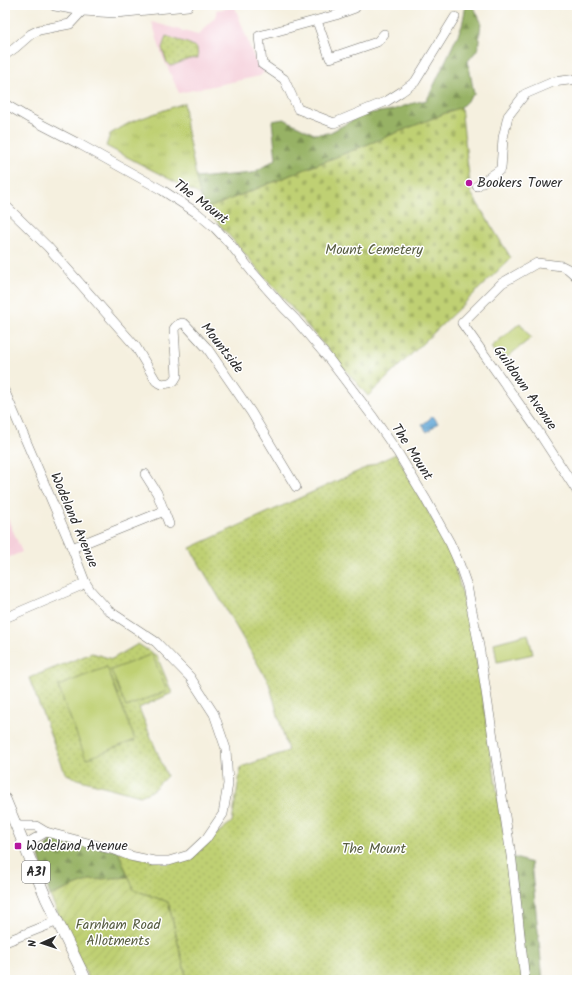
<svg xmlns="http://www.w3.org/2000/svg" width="582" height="985" viewBox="0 0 582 985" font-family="Kalam,sans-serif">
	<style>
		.built { fill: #f5cfda }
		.grass { fill: url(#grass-tufts); stroke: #757e4f }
		.forest { fill: url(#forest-firs); stroke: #616e48 }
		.cemetery { fill: url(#cemetery-stones); stroke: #757e4f }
		.park { fill: url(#park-dots); stroke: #757e4f }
		.garden { fill: url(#garden-furrows); stroke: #757e4f }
		.pitch { fill: #bfd073; stroke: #757e4f }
		.water { fill: url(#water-waves); stroke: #466a82 }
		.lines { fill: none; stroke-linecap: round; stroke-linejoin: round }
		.minor-casing { stroke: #72706a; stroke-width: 10 }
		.major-casing { stroke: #72706a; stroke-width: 12 }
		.minor { stroke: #fff; stroke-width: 9 }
		.major { stroke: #fff; stroke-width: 11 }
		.poi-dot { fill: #b5179e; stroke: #fff; stroke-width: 1.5 }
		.labels { text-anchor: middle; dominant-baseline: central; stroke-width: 3; stroke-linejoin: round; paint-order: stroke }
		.shield { fill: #fff; stroke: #6b6b6b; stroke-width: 1 }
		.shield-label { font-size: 13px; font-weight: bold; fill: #2b2b2b }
		.poi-label { font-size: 14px; fill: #2b2b2b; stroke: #fff; text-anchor: start }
		.street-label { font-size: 14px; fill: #2b2b2b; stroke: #fff }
		.park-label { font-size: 14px; fill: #575d41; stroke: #fff }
	</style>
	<defs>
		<pattern id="grass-tufts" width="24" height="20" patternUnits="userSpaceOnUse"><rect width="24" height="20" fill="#bfd073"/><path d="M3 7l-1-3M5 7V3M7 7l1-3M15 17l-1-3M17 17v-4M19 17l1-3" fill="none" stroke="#a4b364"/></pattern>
		<pattern id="forest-firs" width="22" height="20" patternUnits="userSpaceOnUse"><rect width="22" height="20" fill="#97b265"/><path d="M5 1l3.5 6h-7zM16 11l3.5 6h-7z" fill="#7b9153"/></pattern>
		<pattern id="cemetery-stones" width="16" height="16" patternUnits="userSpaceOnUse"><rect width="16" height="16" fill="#bfd073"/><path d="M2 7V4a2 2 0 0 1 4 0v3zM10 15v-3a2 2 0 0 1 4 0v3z" fill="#a4b364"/></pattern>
		<pattern id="park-dots" width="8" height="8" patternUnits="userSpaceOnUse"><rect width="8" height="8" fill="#bfd073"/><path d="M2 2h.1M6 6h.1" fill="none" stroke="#a4b364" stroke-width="1.8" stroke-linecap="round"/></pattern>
		<pattern id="garden-furrows" width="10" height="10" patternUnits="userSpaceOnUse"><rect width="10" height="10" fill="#bfd073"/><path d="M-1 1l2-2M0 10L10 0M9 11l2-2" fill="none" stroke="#a4b364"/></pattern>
		<pattern id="water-waves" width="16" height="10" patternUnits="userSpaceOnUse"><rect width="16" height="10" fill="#62a8d8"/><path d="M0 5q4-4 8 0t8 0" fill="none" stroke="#5189af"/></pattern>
	</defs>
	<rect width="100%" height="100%" fill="#fff"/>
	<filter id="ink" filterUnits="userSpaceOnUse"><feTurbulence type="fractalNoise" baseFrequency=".025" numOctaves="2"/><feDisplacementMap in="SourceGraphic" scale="8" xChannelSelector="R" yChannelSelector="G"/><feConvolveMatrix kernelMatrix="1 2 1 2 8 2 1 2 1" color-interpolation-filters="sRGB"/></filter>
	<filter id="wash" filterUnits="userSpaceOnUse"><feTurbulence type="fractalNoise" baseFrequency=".012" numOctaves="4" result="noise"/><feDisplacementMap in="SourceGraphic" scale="16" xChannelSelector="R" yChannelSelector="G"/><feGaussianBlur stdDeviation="0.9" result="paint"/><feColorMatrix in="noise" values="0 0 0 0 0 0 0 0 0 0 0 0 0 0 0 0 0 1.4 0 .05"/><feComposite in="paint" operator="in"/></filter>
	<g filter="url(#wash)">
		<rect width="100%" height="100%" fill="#f5f0df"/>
		<g class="built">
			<polygon points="235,7 253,55 257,63 265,71 260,76 179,93 162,55 152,22 198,35 217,15 216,10"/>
			<polygon points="5,512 22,552 5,559"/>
		</g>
		<polygon class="grass" points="184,103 186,127 200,195 106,146 110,134 131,122"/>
		<g class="forest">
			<polygon points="466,5 473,5 481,22 478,49 468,61 474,94 461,107 206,209 200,195 196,178 253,173 276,159 272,121 284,119 314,134 329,133 364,114 393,110 410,104 427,100 462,26"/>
			<polygon points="51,840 118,851 129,877 90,880 50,896 39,856"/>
			<polygon points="493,851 531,863 543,980 506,980"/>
		</g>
		<polygon class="cemetery" points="461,107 471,193 511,258 368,396 206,209"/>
		<g class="park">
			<path d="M166,36L190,44L197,48L198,58C186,58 182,63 170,66L167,63L162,48Z"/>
			<polygon points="396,454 450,551 471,624 507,855 522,980 187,980 168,902 134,890 118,851 154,861 189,855 232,822 241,767 288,751 269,683 190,548"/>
			<polygon points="138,644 157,656 172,693 139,708 167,776 152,791 140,796 77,779 65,773 29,678 92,653 112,659"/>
		</g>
		<polygon class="garden" points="129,877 134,890 168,902 187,980 89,980 50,896 90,880"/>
		<g class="pitch">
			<polygon points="520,323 531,338 501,362 491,347"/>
			<polygon points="528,634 533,654 497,662 494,643"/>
			<polygon points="152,654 167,691 126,707 111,670"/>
			<polygon points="107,667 135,740 86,759 58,686"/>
		</g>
		<polygon class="water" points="433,416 438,423 427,432 422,425"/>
	</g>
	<g filter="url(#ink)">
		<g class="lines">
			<g class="minor-casing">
				<g id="minor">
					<polyline points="355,5 355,8 336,15 259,36 262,64 284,79 298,109 334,123 387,101 401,92 415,82 455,17"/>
					<polyline points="317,21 330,58 377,42 384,34"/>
					<polyline points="5,55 15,48 31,34 39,30 70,24 83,10"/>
					<polyline points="5,104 27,117 81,145 162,190 197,213 215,228 231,245 253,273 284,308 295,319 329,359 373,417 398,453 425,498 450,543 459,563 467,586 479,646 512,862 525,980"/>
					<polyline points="477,186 501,169 503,138 508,116 525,94 553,82 577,79"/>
					<path d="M5,205L48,247L136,347L156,381L162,384L169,383L174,381L177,376L174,329C176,325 178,324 182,323L185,324L207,348L251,412L296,487"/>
					<polyline points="577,277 568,269 562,266 537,263 502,283 462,323 534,425 577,491"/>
					<polyline points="5,392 72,548 85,582 90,590 109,611 156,642 190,677 214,714 226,749 228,784 223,814 206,839 189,855 169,861 154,861 130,856 118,851 46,832 36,826 16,826"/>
					<polyline points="164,511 169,524"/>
					<polyline points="72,548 164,511 157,493 145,474"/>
					<polyline points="5,618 80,586 85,582"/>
					<polyline points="24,845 46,832"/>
					<polyline points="5,942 58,921"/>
				</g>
			</g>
			<g class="major-casing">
				<g id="major">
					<polyline points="55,5 83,10 116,12 188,5"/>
					<polyline points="5,799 46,898 86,980"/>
				</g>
			</g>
			<use href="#minor" class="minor"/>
			<use href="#major" class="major"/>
		</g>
	</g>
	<g class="poi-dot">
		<circle cx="469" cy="183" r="4"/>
		<rect x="14" y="842" width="8" height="8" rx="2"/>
	</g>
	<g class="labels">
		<rect class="shield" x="22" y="861" width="28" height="22" rx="3"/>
		<g class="shield-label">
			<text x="36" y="872">A31</text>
		</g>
		<g class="poi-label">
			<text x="477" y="183">Bookers Tower</text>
			<text x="26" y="846">Wodeland Avenue</text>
		</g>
		<g class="street-label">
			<text transform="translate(201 202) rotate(37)">The Mount</text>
			<text transform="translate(222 348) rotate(52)">Mountside</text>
			<text transform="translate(525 388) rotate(55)">Guildown Avenue</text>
			<text transform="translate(412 452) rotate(57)">The Mount</text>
			<text transform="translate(74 520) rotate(67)">Wodeland Avenue</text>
		</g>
		<g class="park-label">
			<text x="374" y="250">Mount Cemetery</text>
			<text x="374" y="849">The Mount</text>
			<text x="118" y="925">Farnham Road<tspan x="118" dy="16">Allotments</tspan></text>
		</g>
	</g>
	<rect width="582" height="985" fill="none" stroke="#fff" stroke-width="20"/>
	<g transform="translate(42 943) rotate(267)" stroke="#ffffff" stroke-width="3" paint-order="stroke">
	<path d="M0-3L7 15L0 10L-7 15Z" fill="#2b2b2b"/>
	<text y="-6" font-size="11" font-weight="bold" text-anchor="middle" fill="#2b2b2b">N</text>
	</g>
</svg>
